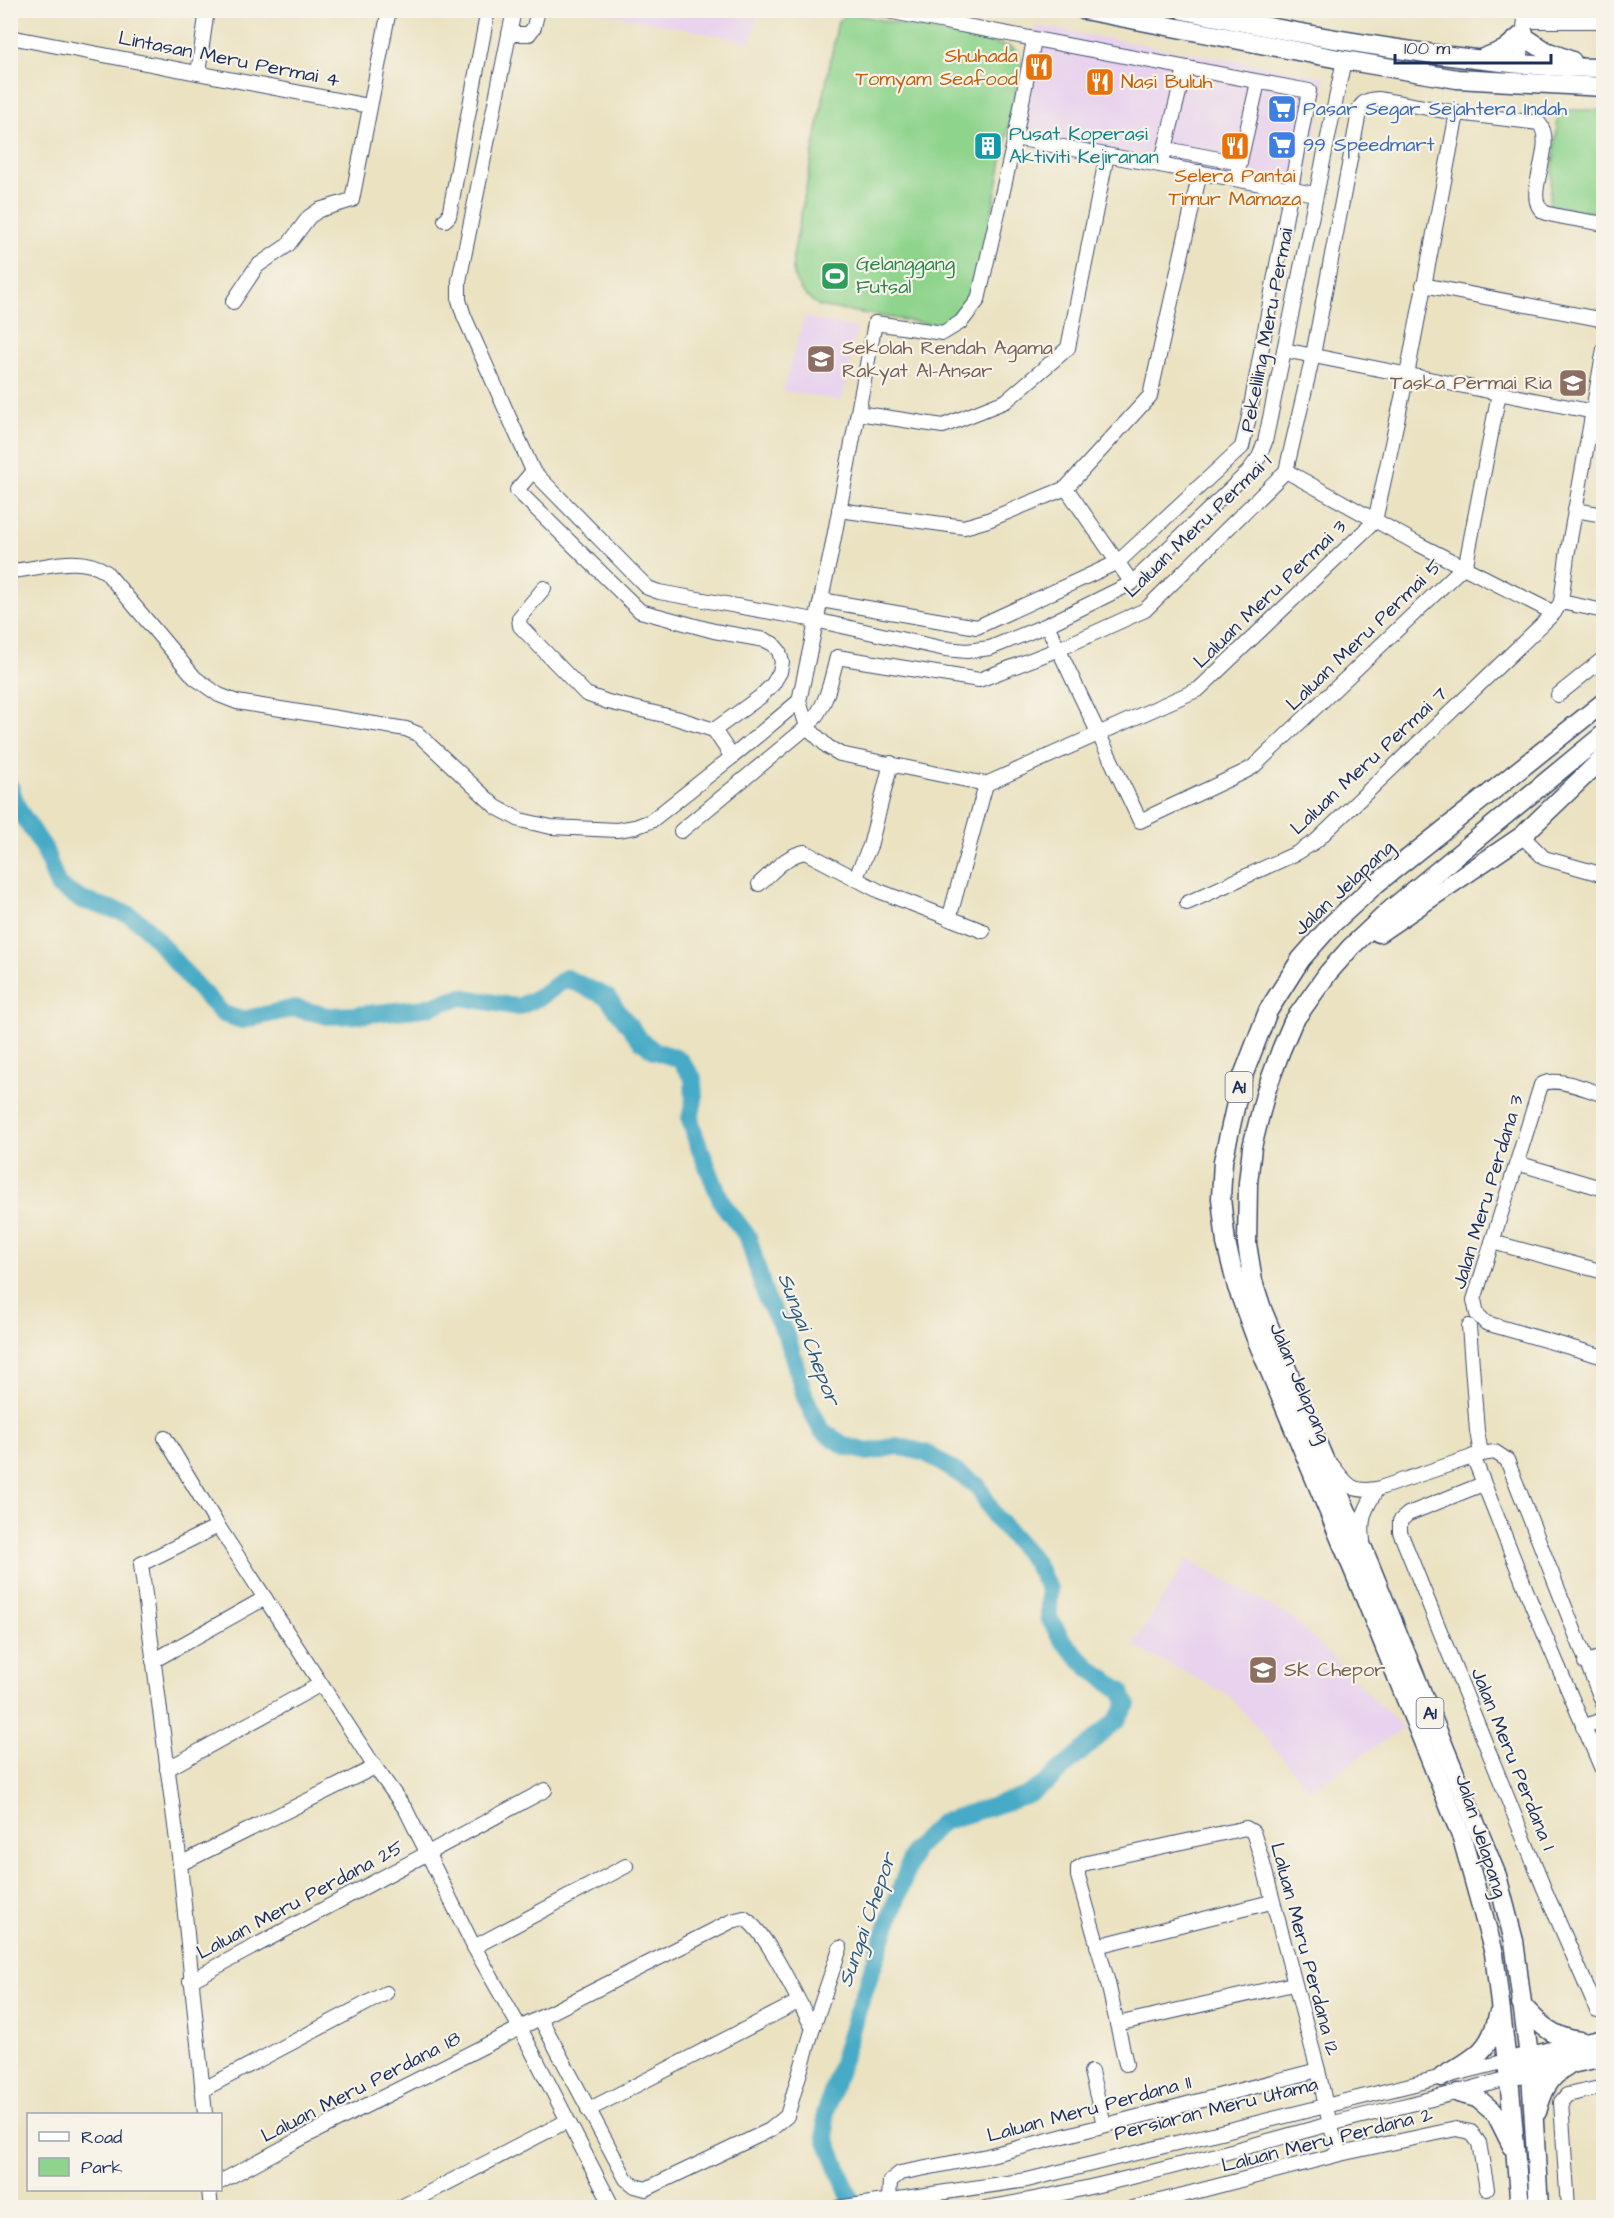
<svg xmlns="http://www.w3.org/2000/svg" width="1614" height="2218" viewBox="0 0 1614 2218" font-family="'Architects Daughter',sans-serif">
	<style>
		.built { fill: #e8d2ee }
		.green { fill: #8fd48d; stroke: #558276; stroke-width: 1.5 }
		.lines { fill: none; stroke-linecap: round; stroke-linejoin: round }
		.river { stroke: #47aac6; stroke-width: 18 }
		.minor-casing { stroke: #3a4a6d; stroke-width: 16 }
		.major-casing { stroke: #3a4a6d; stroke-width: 21 }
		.minor { stroke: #fff; stroke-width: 14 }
		.major { stroke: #fff; stroke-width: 18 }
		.labels { text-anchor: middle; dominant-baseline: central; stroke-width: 4.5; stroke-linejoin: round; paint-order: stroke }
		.shield { fill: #f7f3e8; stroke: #5d6a87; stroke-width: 1.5 }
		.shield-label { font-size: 18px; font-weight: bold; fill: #1b2f5e }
		.food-label { font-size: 20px; fill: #c56008; stroke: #f7f3e8; text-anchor: end }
		.street-label { font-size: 20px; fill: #1b2f5e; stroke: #f7f3e8 }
		.shop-label { font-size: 20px; fill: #366cbe; stroke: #f7f3e8; text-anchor: start }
		.culture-label { font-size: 20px; fill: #0d838f; stroke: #f7f3e8; text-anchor: start }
		.leisure-label { font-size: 20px; fill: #27864d; stroke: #f7f3e8; text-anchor: start }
		.education-label { font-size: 20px; fill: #785e54; stroke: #f7f3e8; text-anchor: start }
		.water-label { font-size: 21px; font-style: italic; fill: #2a5a82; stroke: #f7f3e8 }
	</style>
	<rect width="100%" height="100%" fill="#f7f3e8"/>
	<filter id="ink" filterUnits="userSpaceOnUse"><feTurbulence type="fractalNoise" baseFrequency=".0167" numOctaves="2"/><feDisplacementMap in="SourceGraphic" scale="12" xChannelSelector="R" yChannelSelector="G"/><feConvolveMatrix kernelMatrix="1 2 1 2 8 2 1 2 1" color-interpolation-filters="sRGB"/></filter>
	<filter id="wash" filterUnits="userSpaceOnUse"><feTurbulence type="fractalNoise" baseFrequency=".008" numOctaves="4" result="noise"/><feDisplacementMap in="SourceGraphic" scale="24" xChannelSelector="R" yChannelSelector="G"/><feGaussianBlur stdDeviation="1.35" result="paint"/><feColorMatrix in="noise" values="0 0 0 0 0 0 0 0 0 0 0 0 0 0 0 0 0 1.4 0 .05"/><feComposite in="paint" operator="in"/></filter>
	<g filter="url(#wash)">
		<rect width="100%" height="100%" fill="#eae2c1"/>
		<g class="built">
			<polygon points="594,11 758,10 758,11 751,42"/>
			<polygon points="1036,26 1326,77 1305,190 1015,139"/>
			<polygon points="804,317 857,328 842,401 783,391"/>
			<polygon points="1187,1559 1295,1620 1403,1728 1310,1791 1229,1695 1133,1646"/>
		</g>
		<g class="green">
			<path d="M848,13L1011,47L1018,53L1021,63L976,293L969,308L947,327L819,306C799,292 791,281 793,256L838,21Z"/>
			<polygon points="1559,110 1603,110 1603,214 1549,205"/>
		</g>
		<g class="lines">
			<polyline class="river" points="10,786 18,809 44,848 58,886 82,900 128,914 144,925 197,987 223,1014 242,1020 295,1008 328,1016 358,1015 424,1008 461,997 518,1007 542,996 566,978 607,997 641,1041 655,1051 679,1059 693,1078 694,1100 690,1119 696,1139 722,1203 748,1237 766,1298 787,1336 805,1397 821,1430 845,1446 868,1452 897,1446 926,1453 978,1486 995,1517 1034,1561 1049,1589 1049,1618 1062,1640 1089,1668 1121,1691 1127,1704 1117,1720 1046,1783 1026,1796 942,1822 914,1850 854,2021 825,2115 826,2138 854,2208"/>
		</g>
	</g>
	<g filter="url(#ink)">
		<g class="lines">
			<g class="minor-casing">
				<g id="minor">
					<polyline points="514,10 459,281 459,300 464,316 533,471 637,577 648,588 659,592 815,620 945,649 967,651 990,648 1047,625 1132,583 1248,472 1259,457 1265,442 1344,60"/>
					<polyline points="1525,21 1604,21"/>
					<polyline points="509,34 529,34 534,27 538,10"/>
					<polyline points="10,37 369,106"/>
					<polyline points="1034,40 1015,138 978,300 961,322 943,333 875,323 831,553 799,701 807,727 828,747 840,754 986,784 1199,689 1375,521 1407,375 1457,113"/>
					<polyline points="1520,64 1526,10"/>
					<polyline points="198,73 207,10"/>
					<polyline points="1015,138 1315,194"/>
					<polyline points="1166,149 1240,163"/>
					<polyline points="1161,165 1185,68"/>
					<polyline points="1236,179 1258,82"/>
					<polyline points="445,220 449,216 488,10"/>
					<polyline points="1423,285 1604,320"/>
					<polyline points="233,302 257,266 288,245 309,217 319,210 352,200 389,10"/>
					<polyline points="1284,350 1604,414"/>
					<polyline points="858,413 943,426 1006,401 1068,348 1107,155"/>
					<polyline points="533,471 517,490 640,611 714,631 765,640 773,644 779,651 782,662 780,672 773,684 760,697 714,730"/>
					<polyline points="1286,471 1418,544 1554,613"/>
					<polyline points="1066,488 1132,583"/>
					<polyline points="839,510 964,527 988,520 1066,488 1150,396 1200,172"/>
					<polyline points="1575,510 1604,515"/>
					<path d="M10,571C42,569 78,553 106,572L195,678L219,695L237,702L406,729L418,734L496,807L520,820L551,827L617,830L635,827L651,821L732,757L799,701"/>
					<polyline points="544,588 519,618 520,626 586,694 608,702 676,718 714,730 732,757"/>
					<polyline points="821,600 977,627 1118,562 1242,447 1249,417 1309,91 882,10"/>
					<polyline points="1561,602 1567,556 1604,349"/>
					<polyline points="1047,625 1140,821 1244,772 1253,767 1462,568 1467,559 1499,393"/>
					<polyline points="1558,695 1604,658"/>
					<path d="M681,831L807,727C827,706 830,684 837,657L979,680L1059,649L1145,610L1286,471L1313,355L1360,107C1364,101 1370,99 1378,99L1457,113L1539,123C1558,146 1521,197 1544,212C1553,217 1591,221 1604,224"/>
					<polyline points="1522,836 1544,858 1604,875"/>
					<polyline points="855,879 870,846 891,763"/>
					<path d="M759,884C773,872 786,855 805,852L879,891L983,931"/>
					<polyline points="1187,903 1297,853 1316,841 1554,613 1561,602 1604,611"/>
					<polyline points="949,919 986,784"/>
					<path d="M1604,1095C1588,1090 1554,1075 1541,1085L1474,1300L1477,1314L1486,1323L1604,1357"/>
					<polyline points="1517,1163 1604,1189"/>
					<polyline points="1492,1242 1604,1272"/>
					<polyline points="1469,1326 1477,1431 1481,1454"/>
					<polyline points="165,1438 218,1526 375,1767 406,1810 474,1947 520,2028 613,2208"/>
					<polyline points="1473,1456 1532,1605 1604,1774"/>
					<path d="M1332,1465C1347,1484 1350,1493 1377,1489L1481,1454L1495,1452L1507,1460L1604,1706"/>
					<polyline points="1483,1484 1408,1514 1400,1521 1400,1532 1543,1886 1597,2010 1604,2008"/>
					<path d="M1363,1540C1360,1518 1365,1509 1377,1489"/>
					<polyline points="153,1661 265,1598"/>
					<polyline points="1585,1663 1604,1656"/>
					<polyline points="1583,1727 1604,1719"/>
					<polyline points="167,1769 321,1684"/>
					<polyline points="180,1864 375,1767"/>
					<polyline points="1097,1946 1271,1902"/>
					<polyline points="474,1947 626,1866"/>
					<polyline points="190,1981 545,1790"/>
					<polyline points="540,2018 626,2179 635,2186 646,2189 770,2130 787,2116 813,2028 840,1948"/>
					<polyline points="1117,2024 1293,1984"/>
					<polyline points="1126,2064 1108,1983 1078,1876 1078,1868 1087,1863 1246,1828 1253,1832 1262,1860 1318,2070 1330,2125 1340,2154"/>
					<polyline points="1091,2072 1104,2124"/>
					<polyline points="202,2090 386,1993"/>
					<polyline points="588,2110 798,2002"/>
					<polyline points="205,2114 180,1864 141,1564 218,1526"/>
					<path d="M220,2182L296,2141L732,1921L744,1918C768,1932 798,2002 813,2028"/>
					<polyline points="209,2190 211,2208"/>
					<polyline points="889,2201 890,2181 900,2173 987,2156 1318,2070"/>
					<polyline points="399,2208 567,2121"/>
					<polyline points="837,2208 1027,2180 1507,2061"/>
					<path d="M986,2208C1098,2189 1209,2157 1319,2127C1382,2110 1446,2097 1509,2078"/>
					<polyline points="1133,2208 1340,2154 1456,2129 1471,2132 1479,2143 1487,2189"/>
					<polyline points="1568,2208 1561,2102 1567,2095 1604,2087"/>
				</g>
			</g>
			<g class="major-casing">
				<g id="major">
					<polyline points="1084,10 1344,60 1457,79 1604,87"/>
					<path d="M1183,10C1274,29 1365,46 1458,57C1506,63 1555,68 1604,68"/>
					<polyline points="1523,36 1546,51 1572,61"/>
					<polyline points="1483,58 1504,50 1524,33"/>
					<polyline points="1379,933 1522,836 1604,757"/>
					<path d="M1521,2004C1539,2024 1554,2039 1581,2041"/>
					<polyline points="1517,2059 1604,2039"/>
					<polyline points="1520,2075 1604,2057"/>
					<path d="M1442,2077C1472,2059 1491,2052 1498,2015"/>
					<polyline points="1458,2093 1477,2098 1496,2114 1512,2146"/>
					<path d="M1537,2112C1542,2093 1548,2077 1567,2067"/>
					<polyline points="1520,2208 1510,2088 1494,1953 1462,1838 1365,1598 1255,1336 1237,1287 1226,1243 1221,1198 1223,1161 1241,1081 1268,1011 1301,959 1332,924 1376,884 1604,702"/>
					<polyline points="1539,2208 1531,2072 1514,1941 1497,1876 1364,1551 1321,1452 1262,1309 1253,1281 1247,1244 1248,1183 1252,1147 1266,1091 1281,1050 1293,1022 1328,973 1351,947 1389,911 1604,734"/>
				</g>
			</g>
			<use href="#minor" class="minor"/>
			<use href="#major" class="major"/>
		</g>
	</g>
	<defs>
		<g id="restaurant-square" transform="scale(1.5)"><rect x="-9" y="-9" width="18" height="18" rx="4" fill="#e8710a" stroke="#f7f3e8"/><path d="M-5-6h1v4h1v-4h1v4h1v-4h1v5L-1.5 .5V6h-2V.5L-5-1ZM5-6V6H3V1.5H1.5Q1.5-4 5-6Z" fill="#fff"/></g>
		<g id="supermarket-square" transform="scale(1.5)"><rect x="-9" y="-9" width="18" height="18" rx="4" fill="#3f7fe0" stroke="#f7f3e8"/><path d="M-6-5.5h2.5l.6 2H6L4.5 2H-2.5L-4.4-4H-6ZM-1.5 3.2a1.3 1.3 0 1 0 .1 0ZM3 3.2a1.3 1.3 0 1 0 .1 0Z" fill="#fff"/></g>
		<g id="building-square" transform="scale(1.5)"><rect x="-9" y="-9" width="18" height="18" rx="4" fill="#0f9aa8" stroke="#f7f3e8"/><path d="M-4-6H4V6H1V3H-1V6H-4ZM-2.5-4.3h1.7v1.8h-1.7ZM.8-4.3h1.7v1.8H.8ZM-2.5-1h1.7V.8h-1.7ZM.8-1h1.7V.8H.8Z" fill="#fff"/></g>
		<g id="stadium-square" transform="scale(1.5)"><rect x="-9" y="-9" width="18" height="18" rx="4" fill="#2e9e5b" stroke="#f7f3e8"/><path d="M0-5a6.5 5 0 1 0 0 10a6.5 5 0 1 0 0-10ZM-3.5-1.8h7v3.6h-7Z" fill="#fff"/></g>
		<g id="school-square" transform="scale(1.5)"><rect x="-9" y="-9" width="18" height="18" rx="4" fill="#8d6e63" stroke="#f7f3e8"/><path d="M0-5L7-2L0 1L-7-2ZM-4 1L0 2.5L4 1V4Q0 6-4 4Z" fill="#fff"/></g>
	</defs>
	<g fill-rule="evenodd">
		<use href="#restaurant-square" x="1039" y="67"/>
		<use href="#restaurant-square" x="1100" y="82"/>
		<use href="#supermarket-square" x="1282" y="109"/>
		<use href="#supermarket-square" x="1282" y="145"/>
		<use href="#building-square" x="988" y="146"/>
		<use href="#restaurant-square" x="1235" y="146"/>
		<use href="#stadium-square" x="835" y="276"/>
		<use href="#school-square" x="821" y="359"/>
		<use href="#school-square" x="1573" y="383"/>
		<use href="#school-square" x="1263" y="1670"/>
	</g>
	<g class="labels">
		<g class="shield">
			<rect x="1225.5" y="1072" width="27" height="30" rx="4.5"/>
			<rect x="1416.5" y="1698" width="27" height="30" rx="4.5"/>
		</g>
		<g class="shield-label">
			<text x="1239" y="1087">A1</text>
			<text x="1430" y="1713">A1</text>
		</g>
		<g class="food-label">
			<text x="1018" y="56">Shuhada<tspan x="1018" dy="23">Tomyam Seafood</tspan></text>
			<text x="1121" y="82" text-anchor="start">Nasi Buluh</text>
			<text x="1235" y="176" text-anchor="middle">Selera Pantai<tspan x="1235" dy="23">Timur Mamaza</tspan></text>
		</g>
		<g class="street-label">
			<text transform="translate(229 59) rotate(11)">Lintasan Meru Permai 4</text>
			<text transform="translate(1267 330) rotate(-79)">Pekeliling Meru Permai</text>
			<text transform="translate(1198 526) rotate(-44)">Laluan Meru Permai 1</text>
			<text transform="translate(1270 594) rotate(-44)">Laluan Meru Permai 3</text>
			<text transform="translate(1364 635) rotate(-44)">Laluan Meru Permai 5</text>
			<text transform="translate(1369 761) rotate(-43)">Laluan Meru Permai 7</text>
			<text transform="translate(1344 888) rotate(-43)">Jalan Jelapang</text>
			<text transform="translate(1488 1192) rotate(-73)">Jalan Meru Perdana 3</text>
			<text transform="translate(1300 1383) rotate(67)">Jalan Jelapang</text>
			<text transform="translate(1513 1759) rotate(68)">Jalan Meru Perdana 1</text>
			<text transform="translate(1481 1836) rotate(72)">Jalan Jelapang</text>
			<text transform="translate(300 1900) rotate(-28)">Laluan Meru Perdana 25</text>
			<text transform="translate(1305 1949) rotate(75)">Laluan Meru Perdana 12</text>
			<text transform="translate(361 2087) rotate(-27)">Laluan Meru Perdana 18</text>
			<text transform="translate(1089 2109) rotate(-15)">Laluan Meru Perdana 11</text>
			<text transform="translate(1216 2109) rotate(-14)">Persiaran Meru Utama</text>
			<text transform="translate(1327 2140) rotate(-14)">Laluan Meru Perdana 2</text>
		</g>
		<g class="shop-label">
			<text x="1303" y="109">Pasar Segar Sejahtera Indah</text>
			<text x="1303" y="145">99 Speedmart</text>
		</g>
		<g class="culture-label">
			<text x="1009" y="134">Pusat Koperasi<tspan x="1009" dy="23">Aktiviti Kejiranan</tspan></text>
		</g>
		<g class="leisure-label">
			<text x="856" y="264">Gelanggang<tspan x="856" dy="23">Futsal</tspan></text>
		</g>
		<g class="education-label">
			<text x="842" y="348">Sekolah Rendah Agama<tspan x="842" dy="23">Rakyat Al-Ansar</tspan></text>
			<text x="1552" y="383" text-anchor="end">Taska Permai Ria</text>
			<text x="1284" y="1670">SK Chepor</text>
		</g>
		<g class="water-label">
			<text transform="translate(809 1339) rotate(69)">Sungai Chepor</text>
			<text transform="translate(867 1920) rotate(-71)">Sungai Chepor</text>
		</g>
	</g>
	<rect width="1614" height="2218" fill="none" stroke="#f7f3e8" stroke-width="36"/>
	<rect x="27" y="2113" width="195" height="78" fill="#f7f3e8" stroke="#9fa5b1" stroke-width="1.5"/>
	<rect x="39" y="2132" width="30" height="9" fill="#ffffff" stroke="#9fa5b1" stroke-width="1.5"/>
	<text x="81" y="2143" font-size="18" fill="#1b2f5e">Road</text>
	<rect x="39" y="2158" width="30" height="18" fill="#8fd48d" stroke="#9fa5b1" stroke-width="1.5"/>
	<text x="81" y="2173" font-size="18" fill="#1b2f5e">Park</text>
	<path d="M1395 54v9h156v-9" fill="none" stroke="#1b2f5e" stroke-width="3"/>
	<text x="1404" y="54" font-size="18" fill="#1b2f5e" stroke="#f7f3e8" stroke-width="4.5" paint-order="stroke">100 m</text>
</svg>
